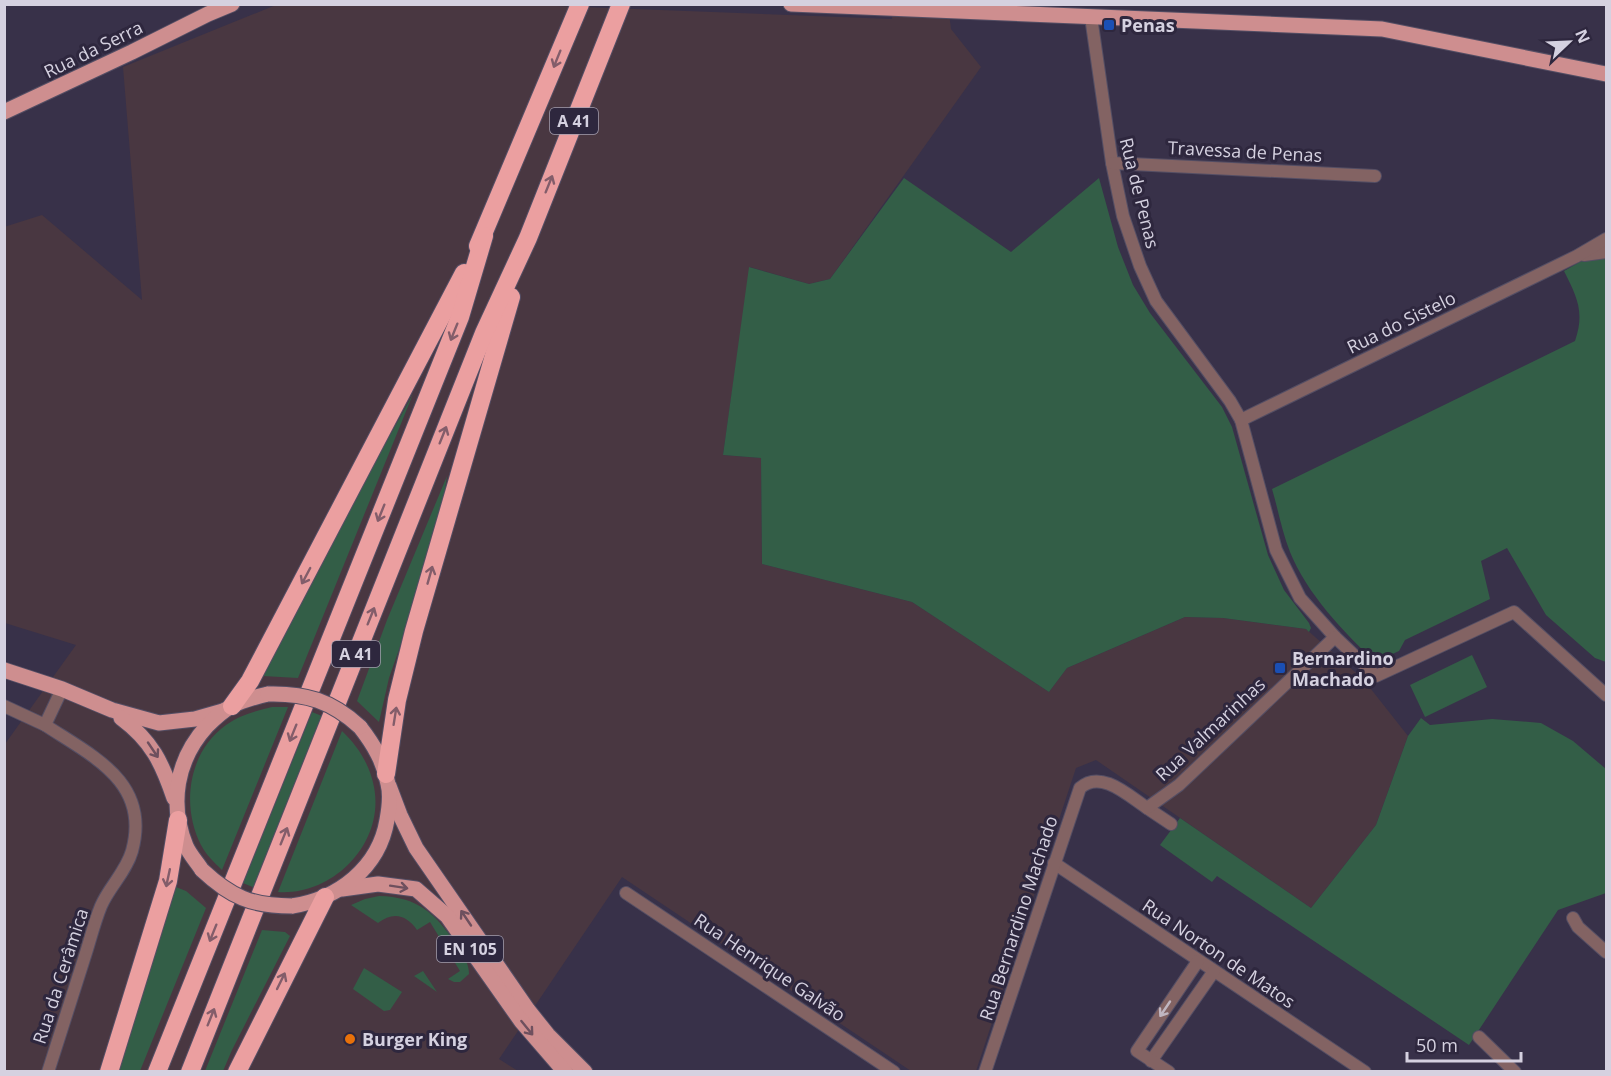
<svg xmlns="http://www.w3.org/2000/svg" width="1611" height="1076" viewBox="0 0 1611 1076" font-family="'Open Sans',sans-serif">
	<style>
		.industrial { fill: #493741 }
		.green { fill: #335e47 }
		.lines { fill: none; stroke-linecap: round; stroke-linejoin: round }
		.minor-casing { stroke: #544e64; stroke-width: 14 }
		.primary-casing { stroke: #544e64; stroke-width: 17 }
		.motorway-casing { stroke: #544e64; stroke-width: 20 }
		.minor { stroke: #836363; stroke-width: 12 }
		.primary { stroke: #ce8e8f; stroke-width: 15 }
		.motorway { stroke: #eb9fa0; stroke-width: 18 }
		.primary-bridge-casing { stroke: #544e64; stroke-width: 17; stroke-linecap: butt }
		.primary-bridge { stroke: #ce8e8f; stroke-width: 15 }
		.oneway { stroke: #835d6a }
		.oneway2 { stroke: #6e505e }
		.oneway3 { stroke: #c0b6c1 }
		.transit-dot { fill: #1a4fb4; stroke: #2e273e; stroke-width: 2 }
		.food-dot { fill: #e8710a; stroke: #2e273e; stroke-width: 2 }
		.labels { text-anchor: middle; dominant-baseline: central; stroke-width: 6; stroke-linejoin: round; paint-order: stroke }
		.shield { fill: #2e273e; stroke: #a39eaf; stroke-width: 1.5 }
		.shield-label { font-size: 16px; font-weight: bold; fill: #d5d1e0 }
		.poi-label { font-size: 18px; font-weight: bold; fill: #d5d1e0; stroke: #2e273e; text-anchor: start }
		.street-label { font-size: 18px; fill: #d5d1e0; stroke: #2e273e }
	</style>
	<rect width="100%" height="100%" fill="#383149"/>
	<polygon class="industrial" points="276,5 531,5 892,19 893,5 948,5 951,29 981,67 830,279 809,284 750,267 723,455 761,458 762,564 912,602 1049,692 1067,668 1185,617 1223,618 1306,629 1363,679 1408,736 1376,825 1311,908 1096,760 1076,768 976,1071 911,1071 622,877 499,1059 518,1071 5,1071 5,744 76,645 5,623 4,227 42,215 142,300 123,67"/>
	<g class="green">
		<polygon points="904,178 1011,252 1099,178 1118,247 1133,285 1150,313 1222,407 1232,427 1268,555 1284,590 1309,623 1311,628 1309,632 1306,629 1223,618 1185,617 1067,668 1049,692 912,602 762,564 761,458 723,455 749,267 809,284 830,279"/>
		<path d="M1585,259H1606V662L1595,658L1546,615L1507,548L1481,561L1490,599L1405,640L1399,651L1375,662C1343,631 1307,594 1290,552C1282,532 1278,509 1272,489L1575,341C1585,312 1577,297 1564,271Z"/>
		<polygon points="413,394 298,678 263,676 355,498"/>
		<polygon points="447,476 441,517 425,575 389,678 379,722 357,701 387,620"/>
		<polygon points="1472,655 1487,687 1425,717 1410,685"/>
		<path d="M272,707H288L222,870C214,862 206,855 201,845C181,806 188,752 226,725C240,715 256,711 272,707Z"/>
		<polygon points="312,712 322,716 255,888 243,883"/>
		<polygon points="1421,718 1430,725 1492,719 1541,723 1573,741 1606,769 1606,893 1558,910 1469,1045 1217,876 1212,882 1160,845 1180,818 1311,908 1376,825 1408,736"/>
		<path d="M342,731C358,746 370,765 374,787C385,843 333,896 278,892Z"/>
		<polygon points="176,887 186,891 206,908 140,1071 119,1071"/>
		<path d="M379,896C418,897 435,913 456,944C462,954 469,962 469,974L460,982H454L448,979L460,971L430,922L417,930C407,915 393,911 378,923L351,905L365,899Z"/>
		<polygon points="262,930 285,932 290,936 232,1050 223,1071 205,1071"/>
		<polygon points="364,968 402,992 390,1010 384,1011 353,989"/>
		<polygon points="423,971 437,992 414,976"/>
	</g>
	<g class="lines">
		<g class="minor-casing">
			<g id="minor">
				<polyline points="1091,17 1112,163 1123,216 1140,266 1156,301 1230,401 1241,420 1276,550 1300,598 1335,637 1376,676 1514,612 1606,695"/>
				<polyline points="1112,163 1375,176"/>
				<polyline points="1584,255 1606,252"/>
				<polyline points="1241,420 1577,256 1606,239"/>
				<polyline points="4,706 45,725"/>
				<polyline points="1147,808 1171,824"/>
				<polyline points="1054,863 1365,1072"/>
				<polyline points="626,893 894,1072"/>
				<polyline points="1573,918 1578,927 1606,952"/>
				<polyline points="1479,1037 1515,1072"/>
				<polyline points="1151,1061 1214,971"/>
				<path d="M48,1072C60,1034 72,996 84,959C90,941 94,923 101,906C109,887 126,872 132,851C151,782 92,756 45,725L62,689"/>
				<path d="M985,1072L1080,788C1101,769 1129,796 1147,808L1179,785L1335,637"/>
				<polyline points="1169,1072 1137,1051 1198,961"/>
			</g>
		</g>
		<g class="primary-casing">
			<g id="primary">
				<polyline points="791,4 1382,29 1606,74"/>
				<polyline points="4,112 132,52 208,14 232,4"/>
				<polyline points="4,670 62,689 112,710 159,723 195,719 223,711"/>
				<path d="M121,718C152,741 162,763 174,798"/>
				<polyline points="389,786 400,815 416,848 528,1010 548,1035 585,1072"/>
				<path d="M202,870C197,862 190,855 186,846C169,804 176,760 207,726C215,718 222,711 232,706C243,700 255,697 268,694"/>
				<polyline points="342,889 378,884 416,889 447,916 521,1021 565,1072"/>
				<path d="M292,906C338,899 379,868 387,820C389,809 391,795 388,784C384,762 374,745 360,727"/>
			</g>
		</g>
		<g class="motorway-casing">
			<g id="motorway">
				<polyline points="478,246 580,4"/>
				<polyline points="232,706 250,681 464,273"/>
				<polyline points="386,774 397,700 414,631 511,297"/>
				<polyline points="109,1072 168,881 178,820"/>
				<polyline points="157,1072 460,317 484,236"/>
				<polyline points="190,1072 484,333 528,238 621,4"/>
				<polyline points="237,1072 325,897"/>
			</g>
		</g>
		<use href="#minor" class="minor"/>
		<use href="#primary" class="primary"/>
		<use href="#motorway" class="motorway"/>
		<g class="primary-bridge-casing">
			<g id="primary-bridge">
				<path d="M268,694C306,693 332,701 360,727"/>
				<path d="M202,870C231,897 251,906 292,906"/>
			</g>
		</g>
		<use href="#primary-bridge" class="primary-bridge"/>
	</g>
	<defs><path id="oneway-shaft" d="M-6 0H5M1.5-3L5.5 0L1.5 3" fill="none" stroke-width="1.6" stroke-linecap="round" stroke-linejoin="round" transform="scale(1.5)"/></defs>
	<g class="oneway">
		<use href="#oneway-shaft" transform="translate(557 59) rotate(112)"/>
		<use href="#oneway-shaft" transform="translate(549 184) rotate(-68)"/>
		<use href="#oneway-shaft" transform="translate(454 332) rotate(112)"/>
		<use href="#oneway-shaft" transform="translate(443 435) rotate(-68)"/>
		<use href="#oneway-shaft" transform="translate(381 513) rotate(112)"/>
		<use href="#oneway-shaft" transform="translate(430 575) rotate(-74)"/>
		<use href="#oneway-shaft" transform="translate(306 576) rotate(118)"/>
		<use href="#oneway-shaft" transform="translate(371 616) rotate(-68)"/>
		<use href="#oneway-shaft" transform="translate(395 716) rotate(-81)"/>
		<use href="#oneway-shaft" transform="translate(293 733) rotate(112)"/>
		<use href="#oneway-shaft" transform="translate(284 836) rotate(-68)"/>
		<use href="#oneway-shaft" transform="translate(168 878) rotate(102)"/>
		<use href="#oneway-shaft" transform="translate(213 933) rotate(112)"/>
		<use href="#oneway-shaft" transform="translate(281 981) rotate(-64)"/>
		<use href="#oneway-shaft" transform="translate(211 1017) rotate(-68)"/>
	</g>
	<g class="oneway2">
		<use href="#oneway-shaft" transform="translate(153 750) rotate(56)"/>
		<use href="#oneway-shaft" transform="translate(399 887) rotate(9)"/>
		<use href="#oneway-shaft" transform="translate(466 918) rotate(-124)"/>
		<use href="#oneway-shaft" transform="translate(527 1028) rotate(51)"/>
	</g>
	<use class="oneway3" href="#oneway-shaft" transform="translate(1165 1009) rotate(124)"/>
	<g class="transit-dot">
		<rect x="1103" y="19" width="12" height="12" rx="3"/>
		<rect x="1274" y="662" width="12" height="12" rx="3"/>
	</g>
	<circle class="food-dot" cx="350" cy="1039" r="6"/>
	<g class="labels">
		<g class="shield">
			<rect x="550" y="108" width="48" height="26" rx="4.5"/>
			<rect x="332" y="641" width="48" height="26" rx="4.5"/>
			<rect x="437" y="936" width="66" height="26" rx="4.5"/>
		</g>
		<g class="shield-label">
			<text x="574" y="121">A 41</text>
			<text x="356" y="654">A 41</text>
			<text x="470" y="949">EN 105</text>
		</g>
		<g class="poi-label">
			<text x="1121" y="25">Penas</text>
			<text x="1292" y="658">Bernardino<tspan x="1292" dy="21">Machado</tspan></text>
			<text x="362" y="1039">Burger King</text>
		</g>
		<g class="street-label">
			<text transform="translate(93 49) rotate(-26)">Rua da Serra</text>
			<text transform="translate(1245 151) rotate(3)">Travessa de Penas</text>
			<text transform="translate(1140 193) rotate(76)">Rua de Penas</text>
			<text transform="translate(1401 322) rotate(-26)">Rua do Sistelo</text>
			<text transform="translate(1210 729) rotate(-43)">Rua Valmarinhas</text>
			<text transform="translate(1018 918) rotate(-72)">Rua Bernardino Machado</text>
			<text transform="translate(1219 953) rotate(34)">Rua Norton de Matos</text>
			<text transform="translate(770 967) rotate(34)">Rua Henrique Galvão</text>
			<text transform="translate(60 976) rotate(-72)">Rua da Cerâmica</text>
		</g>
	</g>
	<rect width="1611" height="1076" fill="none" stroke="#d5d1e0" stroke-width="12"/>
	<g transform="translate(1569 42) rotate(67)" stroke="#2e273e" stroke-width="4.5" paint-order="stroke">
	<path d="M0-4.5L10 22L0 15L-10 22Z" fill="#d5d1e0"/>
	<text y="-9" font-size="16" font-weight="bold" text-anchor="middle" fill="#d5d1e0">N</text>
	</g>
	<path d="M1407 1052v9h114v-9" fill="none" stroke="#d5d1e0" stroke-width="3"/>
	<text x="1416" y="1052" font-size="18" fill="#d5d1e0" stroke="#2e273e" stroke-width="4.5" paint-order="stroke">50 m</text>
</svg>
